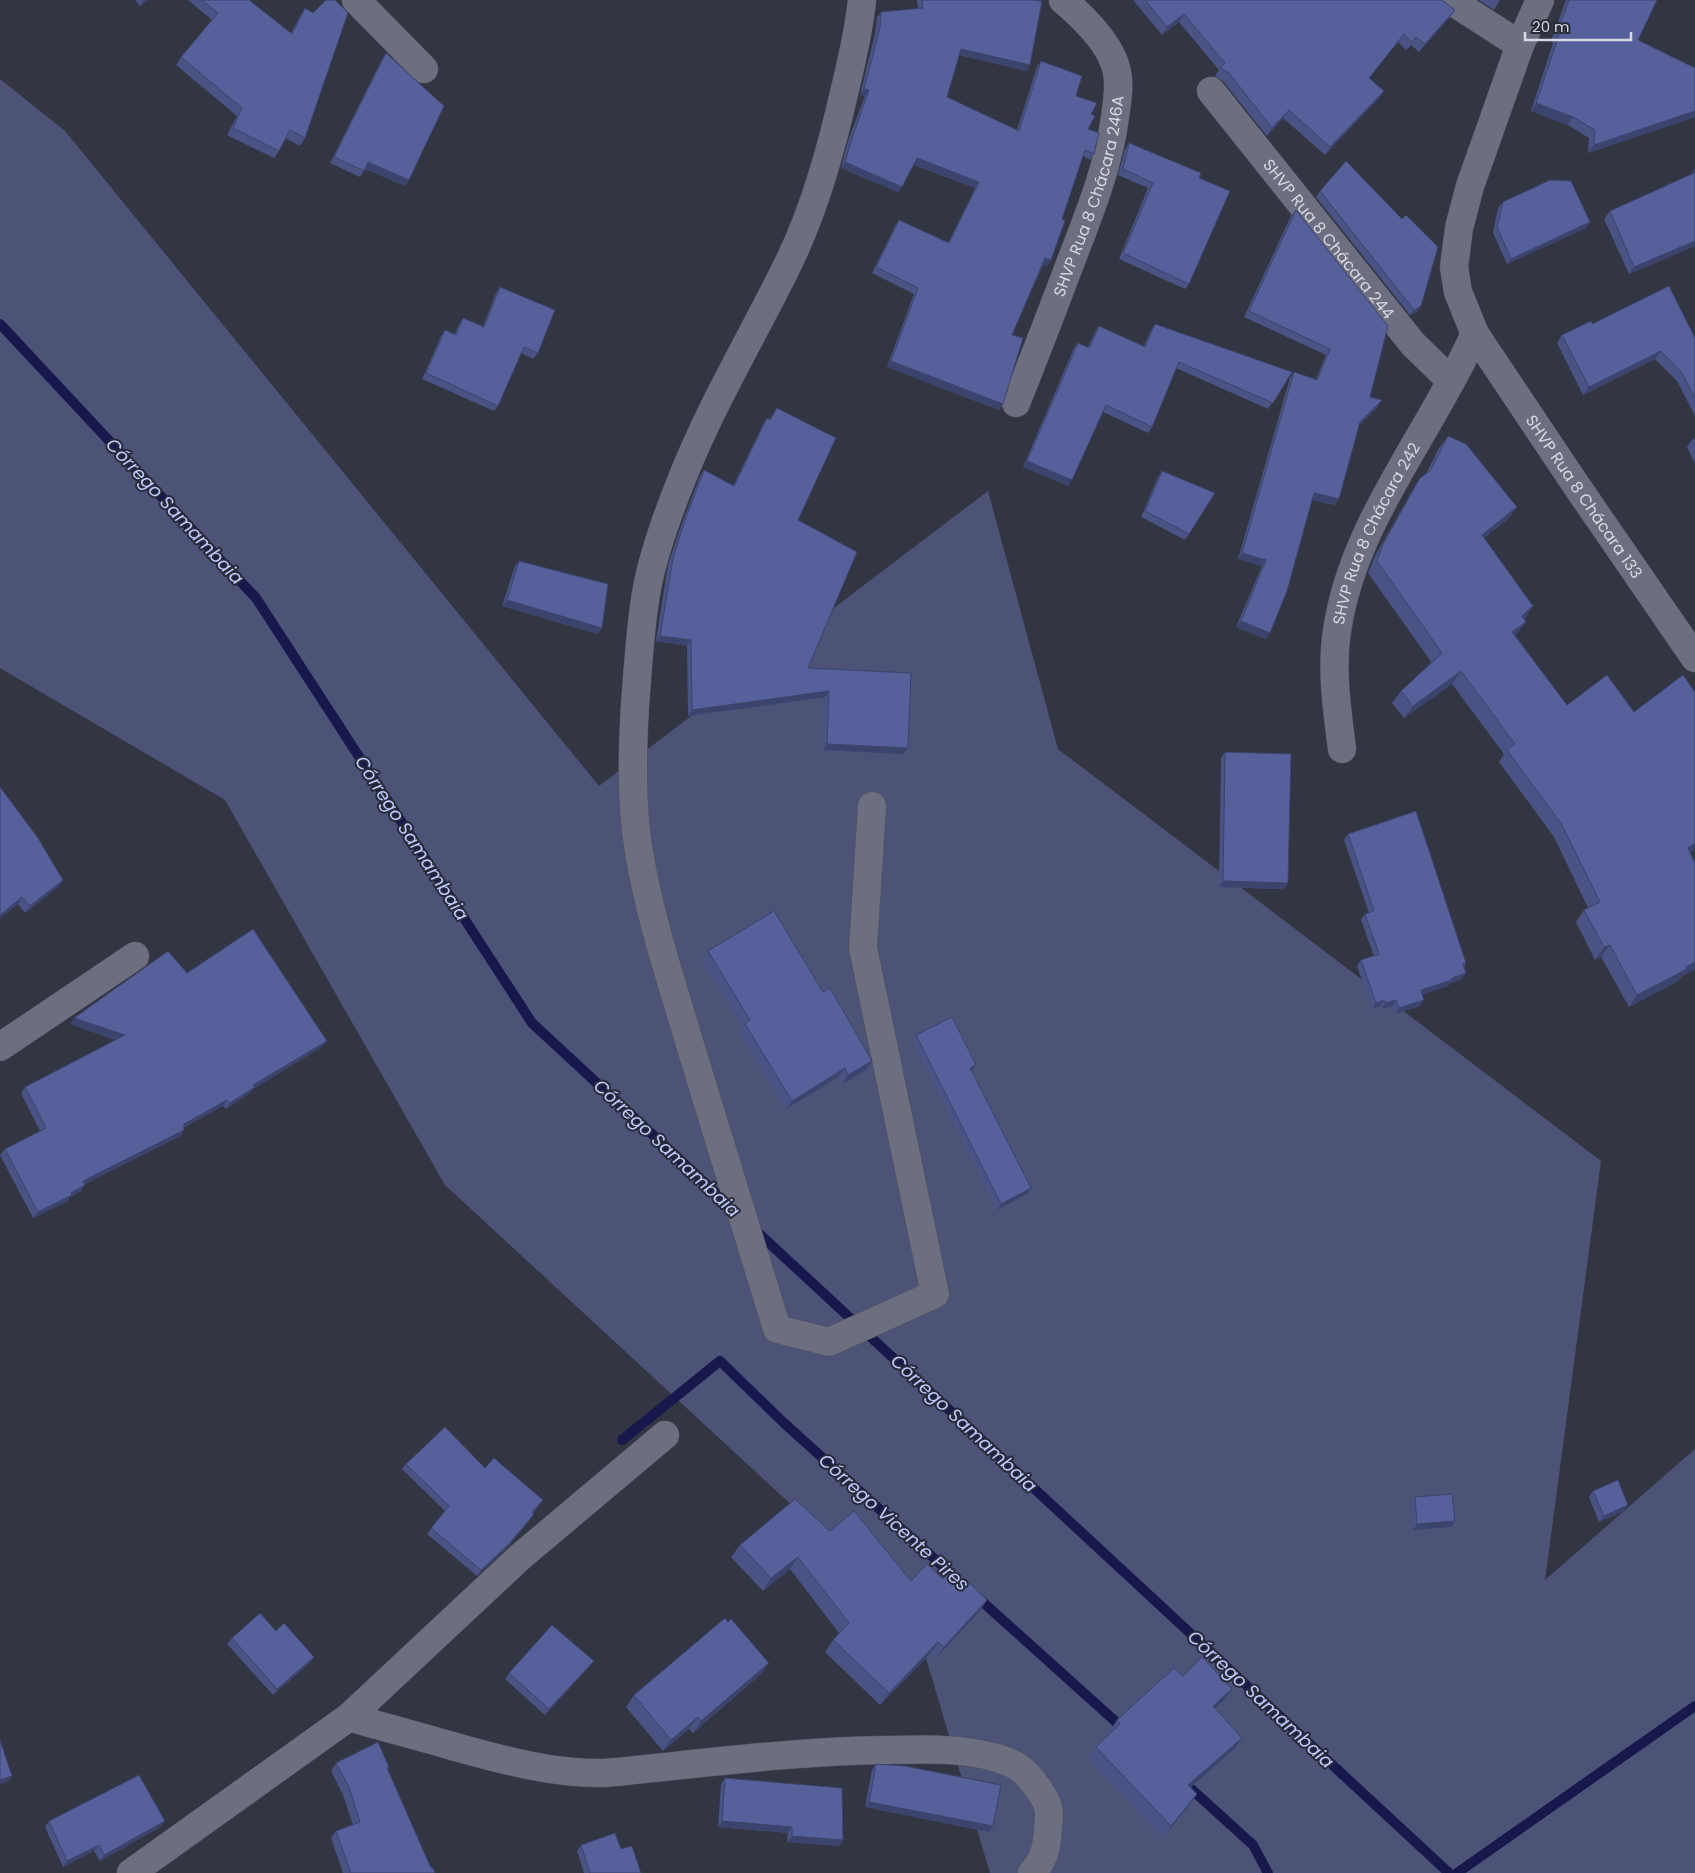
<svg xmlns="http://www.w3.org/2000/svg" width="1695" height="1873" viewBox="0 0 1695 1873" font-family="Poppins,sans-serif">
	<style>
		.green { fill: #4c5377 }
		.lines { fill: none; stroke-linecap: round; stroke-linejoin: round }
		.stream { stroke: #17194c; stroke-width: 10 }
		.street-casing { stroke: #4f515d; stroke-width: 29 }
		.street { stroke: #6c6f7f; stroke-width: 28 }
		.wall { fill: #4a5384 }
		.shaded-wall { fill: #3c436c }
		.building { fill: #56609a; stroke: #3c436c }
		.labels { text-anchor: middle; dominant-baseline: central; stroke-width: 4; stroke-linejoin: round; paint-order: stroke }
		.street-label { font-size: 16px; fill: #d7d9e1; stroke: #282b38 }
		.water-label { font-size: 18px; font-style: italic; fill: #bfcafe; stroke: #282b38 }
	</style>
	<rect width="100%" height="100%" fill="#323542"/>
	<polygon class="green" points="0,79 65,131 599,786 988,491 1058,749 1601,1161 1545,1580 1695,1449 1695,1873 990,1873 914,1618 445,1185 225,800 0,668"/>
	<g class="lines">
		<g class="stream">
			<polyline points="0,324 256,598 532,1023 732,1208"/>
			<polyline points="753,1228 1449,1873"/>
			<polyline points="622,1440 720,1361 784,1423 959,1581"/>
			<polyline points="976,1596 1125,1730"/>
			<polyline points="1188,1786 1253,1845 1268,1873"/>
			<polyline points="1457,1873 1695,1706"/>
		</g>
		<g class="street-casing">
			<g id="street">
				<polyline points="356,0 424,69"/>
				<path d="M862,0C859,30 852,60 845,89C831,150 814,212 786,268C751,339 710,407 681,481C667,516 654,551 647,588C640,626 638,667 635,706C632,755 631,804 639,852C650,919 672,983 691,1048C720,1142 748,1235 777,1329L829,1342L935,1294L863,948L872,806"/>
				<polyline points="1450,0 1520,45"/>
				<path id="s1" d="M1540,0L1520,45L1470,186L1459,228L1454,267L1458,292L1475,334L1576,485L1695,658"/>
				<path id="s2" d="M1211,91L1413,344L1451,381"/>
				<path id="s3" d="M1016,403C1034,358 1051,314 1068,269C1087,219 1108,170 1115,117C1117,102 1120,86 1117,72C1112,45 1083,17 1063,0"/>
				<path id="s4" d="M1342,749C1337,710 1331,670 1337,631C1350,539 1408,462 1451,381C1460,366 1467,350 1475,334"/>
				<polyline points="0,1047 135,956"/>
				<path d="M349,1717C383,1727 418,1736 452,1746C503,1760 552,1774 605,1773C699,1764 793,1751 888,1750C924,1749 963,1748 997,1758C1004,1760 1012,1763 1018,1767C1029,1774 1049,1800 1049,1813C1048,1835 1048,1857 1032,1873"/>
				<polyline points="131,1873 349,1717 520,1557 665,1435"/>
			</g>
		</g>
		<use href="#street" class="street"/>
	</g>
	<g class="wall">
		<polygon points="135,0 148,0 140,6"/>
		<polygon points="188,0 249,0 291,33 300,16 305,8 305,138 300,146 285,138 279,151 274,158 227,135 237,116 176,65 181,57 212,20"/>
		<polygon points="917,0 1032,0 1030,65 1026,71 959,55 947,97 1017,130 1037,67 1041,61 1076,96 1091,114 1088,129 1094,154 1090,160 1083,156 1062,219 1047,266 1043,265 1012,335 999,410 887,367 914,294 872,273 895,226 899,220 948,243 975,188 914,165 898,192 841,168 848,141 865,96 860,95 875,34 877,18 881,12 918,9"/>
		<polygon points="1133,0 1442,0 1455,10 1449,18 1419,52 1411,45 1406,50 1398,42 1369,78 1384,91 1378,99 1325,155 1283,118 1267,136 1223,81 1215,76 1219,70 1179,22 1162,35"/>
		<polygon points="1479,0 1500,0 1494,10"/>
		<polygon points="1566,0 1657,0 1638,40 1695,68 1695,117 1588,153 1589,138 1568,125 1531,111 1553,43 1551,41"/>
		<polygon points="386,53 405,186 365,169 360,177 330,163 382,59"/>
		<polygon points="1129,143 1199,178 1189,284 1185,289 1119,259 1148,188 1118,175 1125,149"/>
		<polygon points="1695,168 1695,246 1629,274 1604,219 1610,211 1692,174"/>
		<polygon points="1320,191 1417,312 1410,315 1316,197"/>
		<polygon points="1503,202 1590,222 1586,228 1507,264 1493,233 1498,208"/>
		<polygon points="1296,210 1370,397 1378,407 1359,425 1335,505 1312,500 1266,639 1236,627 1262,566 1238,559 1290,378 1294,372 1316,379 1326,355 1244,317 1291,216"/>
		<polygon points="500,287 538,353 533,359 521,353 498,406 494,411 422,379 441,336 445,330 455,334 459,324 463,318 483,326 496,293"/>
		<polygon points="1155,324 1292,372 1268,409 1176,368 1152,427 1148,433 1103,412 1068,486 1023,467 1074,348 1078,343 1088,347 1095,332 1099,326 1144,346 1151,330"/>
		<polygon points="1592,324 1695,338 1695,416 1677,381 1655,359 1583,395 1557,343 1562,335"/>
		<polygon points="777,408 798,520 808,668 904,754 823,750 825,697 688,716 687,646 656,641 668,565 681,526 700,476 704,470 733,486 763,424 767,418 770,419"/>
		<polygon points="1448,436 1517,507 1508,519 1484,538 1525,619 1517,634 1515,635 1567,705 1634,712 1695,692 1695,850 1690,853 1681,977 1678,981 1629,1007 1601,957 1595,960 1576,922 1584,910 1588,908 1554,837 1499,762 1504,754 1452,684 1404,718 1392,703 1401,691 1432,663 1368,573 1375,556 1412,491 1420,478 1426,474 1439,448"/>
		<polygon points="1695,438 1695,464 1687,447 1692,440"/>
		<polygon points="1162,471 1189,534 1185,540 1141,517 1158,477"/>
		<polygon points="519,561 602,628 598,634 502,606 515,566"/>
		<polygon points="1225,752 1288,883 1284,889 1219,887 1221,758"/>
		<polygon points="0,787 63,880 58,887 25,913 18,904 0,918"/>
		<polygon points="1348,834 1466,963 1464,967 1462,979 1450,983 1448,986 1423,994 1420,1006 1395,1014 1392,1006 1381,1009 1380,1006 1372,1009 1357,966 1361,960 1374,956 1361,920 1365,914 1369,913 1344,840"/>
		<polygon points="708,951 866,1070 842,1084 838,1077 786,1109 739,1032 743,1027 702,960"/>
		<polygon points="187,973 323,1046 253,1089 250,1093 226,1109 223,1106 184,1127 184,1130 180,1136 85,1184 81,1191 70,1197 68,1201 33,1218 0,1155 5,1149 40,1131 21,1093 25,1087 116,1040 70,1024"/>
		<polygon points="916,1035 972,1071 1031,1188 1027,1194 997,1210 912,1041"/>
		<polygon points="406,1464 485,1468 543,1500 533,1513 534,1514 530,1520 505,1550 477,1576 427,1534 445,1511 402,1469"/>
		<polygon points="1593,1491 1624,1511 1599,1522 1589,1497"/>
		<polygon points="1415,1497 1451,1527 1413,1530 1411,1503"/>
		<polygon points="830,1531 911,1581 943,1579 987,1600 979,1612 935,1659 930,1654 880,1705 825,1652 833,1640 839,1633 790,1569 763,1591 731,1557 740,1545"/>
		<polygon points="728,1622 769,1663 761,1674 693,1733 689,1729 663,1751 626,1707 634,1695"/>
		<polygon points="276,1631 314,1657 310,1663 273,1695 227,1644 232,1638"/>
		<polygon points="590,1666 545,1715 505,1679 509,1673"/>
		<polygon points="1183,1676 1232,1689 1224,1700 1215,1708 1234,1749 1191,1787 1197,1794 1189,1805 1163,1838 1088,1758 1096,1747 1110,1734 1109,1732 1117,1720"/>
		<polygon points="336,1763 389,1767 388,1769 431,1868 435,1873 343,1873 331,1838 336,1831 353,1825 343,1795 331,1771"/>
		<polygon points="876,1764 993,1826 989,1832 865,1807 872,1770"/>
		<polygon points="725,1778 843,1840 839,1846 787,1842 788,1833 718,1827 721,1784"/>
		<polygon points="49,1821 160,1827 100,1861 94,1851 63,1867 45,1827"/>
		<polygon points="581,1845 621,1849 641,1873 584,1873 577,1851"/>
	</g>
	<g class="shaded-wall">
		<polygon points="144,0 148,0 140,6"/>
		<polygon points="1455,10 1449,18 1419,52 1425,44"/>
		<polygon points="1184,14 1179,22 1162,35 1167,27"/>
		<polygon points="1404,34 1398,42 1363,86 1369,78"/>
		<polygon points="961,49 1030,65 1026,71 957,54"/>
		<polygon points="864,89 869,90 865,96 860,95"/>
		<polygon points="1384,91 1378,99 1325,155 1330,147"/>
		<polygon points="1536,103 1573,117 1568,125 1531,111"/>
		<polygon points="1289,110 1283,118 1267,136 1272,128"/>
		<polygon points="1695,111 1695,117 1588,153 1594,145"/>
		<polygon points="917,158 979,182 975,188 913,164"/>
		<polygon points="368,162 409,180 405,186 364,168"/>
		<polygon points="845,162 902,187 898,192 841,168"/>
		<polygon points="1590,222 1586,228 1507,264 1511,259"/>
		<polygon points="1695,241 1695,246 1629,274 1634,267"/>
		<polygon points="1045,258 1051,260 1047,266 1041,264"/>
		<polygon points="1421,306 1417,312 1410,315 1414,310"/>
		<polygon points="1661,351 1655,359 1583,395 1589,387"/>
		<polygon points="891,361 1003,404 999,410 887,367"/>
		<polygon points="1382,400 1378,407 1356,429 1360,422"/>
		<polygon points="1027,461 1072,480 1068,486 1023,467"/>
		<polygon points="1314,493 1339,499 1335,505 1310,499"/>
		<polygon points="1517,507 1508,519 1473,547 1482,535"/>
		<polygon points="1242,553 1266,560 1262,566 1238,559"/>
		<polygon points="507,600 602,628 598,634 502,606"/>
		<polygon points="1533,606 1525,619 1513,628 1522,616"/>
		<polygon points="1241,621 1270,633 1266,639 1236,627"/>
		<polygon points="1526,622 1517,634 1504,644 1512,632"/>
		<polygon points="660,636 691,640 687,646 656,641"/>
		<polygon points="1461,671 1452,684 1404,718 1413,706"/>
		<polygon points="829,691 825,697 688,716 692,710"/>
		<polygon points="827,744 908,748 904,754 823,750"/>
		<polygon points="1695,843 1695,850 1679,860 1688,848"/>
		<polygon points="63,880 58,887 25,913 30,906"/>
		<polygon points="1223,881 1288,883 1284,889 1219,887"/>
		<polygon points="22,897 18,904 0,918 0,915"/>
		<polygon points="1610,945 1601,957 1595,960 1604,947"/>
		<polygon points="1695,962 1695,970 1681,977 1678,981 1629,1007 1637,995"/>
		<polygon points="1466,973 1462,979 1450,983 1448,986 1417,996 1421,990"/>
		<polygon points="1384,1000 1380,1006 1372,1009 1376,1003"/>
		<polygon points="1396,1000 1392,1006 1381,1009 1386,1003"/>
		<polygon points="1424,1000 1420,1006 1395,1014 1399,1008"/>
		<polygon points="74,1018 125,1035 121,1041 70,1024"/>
		<polygon points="327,1041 323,1046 253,1089 250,1093 226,1109 230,1103 253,1085"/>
		<polygon points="872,1061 866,1070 842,1084 848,1075"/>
		<polygon points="976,1065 972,1071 966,1074 970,1068"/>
		<polygon points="845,1068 838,1077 786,1109 792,1101"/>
		<polygon points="227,1100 223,1106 180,1130 184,1124"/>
		<polygon points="184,1130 180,1136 79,1187 83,1181"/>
		<polygon points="85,1185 81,1191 70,1197 68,1201 33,1218 38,1212"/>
		<polygon points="1031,1188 1027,1194 997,1210 1001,1204"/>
		<polygon points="1628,1505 1624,1511 1599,1522 1604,1516"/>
		<polygon points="534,1514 505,1550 477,1576 481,1570"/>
		<polygon points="1455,1521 1451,1527 1413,1530 1417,1524"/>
		<polygon points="798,1557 790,1569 763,1591 771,1578"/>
		<polygon points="987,1600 979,1612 935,1659 944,1647"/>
		<polygon points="938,1642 930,1654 880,1705 889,1693"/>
		<polygon points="314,1657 310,1663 273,1695 277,1689"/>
		<polygon points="594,1661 590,1666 545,1715 549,1709"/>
		<polygon points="769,1663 761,1674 693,1733 701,1721"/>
		<polygon points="1232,1689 1224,1700 1205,1718 1213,1706"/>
		<polygon points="698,1717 689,1729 663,1751 671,1740"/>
		<polygon points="1242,1738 1234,1749 1180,1797 1188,1785"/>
		<polygon points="12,1776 8,1782 0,1784 0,1780"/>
		<polygon points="1197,1794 1189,1805 1163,1838 1171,1826"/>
		<polygon points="869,1802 993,1826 989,1832 865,1807"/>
		<polygon points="165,1821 160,1827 100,1861 104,1855"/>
		<polygon points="722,1821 792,1827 788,1833 718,1827"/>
		<polygon points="792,1836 843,1840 839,1846 787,1842"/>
		<polygon points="99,1845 94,1851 63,1867 67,1861"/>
	</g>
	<g class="building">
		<polygon points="202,0 249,0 292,34 305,8 313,13 326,0 335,0 348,13 305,138 290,130 279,151 233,128 242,108 181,57 218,13"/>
		<polygon points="922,0 1032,0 1042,1 1030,65 961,49 947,97 1019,131 1041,61 1082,76 1076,96 1097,103 1091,114 1095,116 1088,129 1099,133 1094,154 1085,150 1062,219 1065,221 1051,260 1045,258 1012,335 1023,338 1003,404 891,361 918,288 876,267 899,220 949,243 979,182 917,158 902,187 845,162 853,135 869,90 864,89 880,28 881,12 923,8"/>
		<polygon points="1145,0 1442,0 1455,10 1425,44 1416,37 1412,42 1404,34 1369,78 1384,91 1330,147 1289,110 1272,128 1229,73 1220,68 1225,63 1184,14 1167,27"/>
		<polygon points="1569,0 1657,0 1638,40 1695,68 1695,111 1594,145 1595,130 1573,117 1536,103 1559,35 1557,33"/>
		<polygon points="386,53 444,106 409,180 368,162 364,171 334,157"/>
		<polygon points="1129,143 1201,173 1199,178 1230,191 1189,284 1123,253 1153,183 1123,169"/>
		<polygon points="1346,161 1402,219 1406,215 1438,247 1421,306 1414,310 1320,191"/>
		<polygon points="1695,171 1695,241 1634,267 1610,211 1694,173"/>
		<polygon points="1550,180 1571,181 1590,222 1511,259 1497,227 1503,202"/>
		<polygon points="1296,210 1388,326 1370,397 1382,400 1360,422 1339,499 1314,493 1287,591 1270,633 1241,621 1266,560 1242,553 1294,372 1317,380 1330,349 1249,311"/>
		<polygon points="1669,286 1695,338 1695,398 1682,373 1661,351 1589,387 1562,335 1591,321 1592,324"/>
		<polygon points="500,287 555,310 538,353 524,347 498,406 426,373 445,330 456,335 463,318 484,327"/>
		<polygon points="1155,324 1292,372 1273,403 1179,362 1152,427 1106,405 1072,480 1027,461 1078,343 1089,348 1099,326 1145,347"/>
		<polygon points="777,408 836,438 798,520 857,552 808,668 911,673 908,748 827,744 829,691 692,710 691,640 660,636 673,559 685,520 704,470 734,486 767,418 770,420"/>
		<polygon points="1448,436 1466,444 1517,507 1482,535 1533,606 1522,616 1526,622 1512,632 1567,705 1607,675 1634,712 1683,675 1695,692 1695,843 1688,848 1695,863 1695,962 1686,967 1687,969 1637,995 1610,945 1604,947 1584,910 1600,902 1562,825 1507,750 1515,744 1461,671 1413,706 1401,691 1442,653 1377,561 1383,544 1420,478 1430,471"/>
		<polygon points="1695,438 1695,446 1692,440"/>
		<polygon points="1162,471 1215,493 1189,534 1145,511"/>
		<polygon points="519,561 608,584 602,628 507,600"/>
		<polygon points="1225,752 1291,754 1288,883 1223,881"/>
		<polygon points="0,787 38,838 63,880 30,906 22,897 0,915"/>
		<polygon points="1416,811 1466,963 1463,964 1466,973 1452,978 1452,980 1421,990 1424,1000 1399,1008 1396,1000 1386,1003 1384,1000 1376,1003 1361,960 1379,954 1365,914 1374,911 1348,834"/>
		<polygon points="774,911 823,992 830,988 872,1061 848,1075 845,1068 792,1101 745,1024 750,1020 708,951"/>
		<polygon points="253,929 327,1041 253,1085 255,1087 230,1103 227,1100 184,1124 184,1130 83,1181 85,1185 71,1193 72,1195 38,1212 5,1149 46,1128 25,1087 125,1035 74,1018 168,951 187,973"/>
		<polygon points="952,1017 976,1065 970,1068 1031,1188 1001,1204 916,1035"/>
		<polygon points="445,1427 485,1468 494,1458 543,1500 532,1512 534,1514 509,1544 481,1570 431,1528 449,1506 406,1464"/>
		<polygon points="1618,1480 1628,1505 1604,1516 1593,1491"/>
		<polygon points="1452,1494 1455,1521 1417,1524 1415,1497"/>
		<polygon points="795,1499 830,1531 854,1511 911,1581 927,1564 943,1579 954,1568 987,1600 944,1647 938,1642 889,1693 833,1640 849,1623 798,1557 771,1578 740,1545"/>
		<polygon points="260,1613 276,1631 284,1623 314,1657 277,1689 232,1638"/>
		<polygon points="725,1618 728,1622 731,1619 769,1663 701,1721 698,1717 671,1740 634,1695"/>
		<polygon points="552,1625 594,1661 549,1709 509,1673"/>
		<polygon points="1202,1657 1232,1689 1213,1706 1242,1738 1188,1785 1197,1794 1171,1826 1096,1747 1120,1724 1117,1720 1174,1668 1183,1676"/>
		<polygon points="0,1740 12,1776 0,1780"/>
		<polygon points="378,1742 389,1767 387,1768 431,1868 433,1868 435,1873 351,1873 336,1831 360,1822 349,1787 336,1763"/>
		<polygon points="876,1764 905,1766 1001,1785 993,1826 869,1802"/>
		<polygon points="139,1775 165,1821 104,1855 99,1845 67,1861 49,1821"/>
		<polygon points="725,1778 842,1788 843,1840 792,1836 792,1827 722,1821"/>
		<polygon points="615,1833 621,1849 632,1846 641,1873 590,1873 581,1845"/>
	</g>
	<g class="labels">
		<g class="street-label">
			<text stroke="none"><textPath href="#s3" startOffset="220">SHVP Rua 8 Chácara 246A</textPath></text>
			<text stroke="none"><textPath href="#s2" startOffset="189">SHVP Rua 8 Chácara 244</textPath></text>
			<text stroke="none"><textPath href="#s1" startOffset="548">SHVP Rua 8 Chácara 133</textPath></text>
			<text stroke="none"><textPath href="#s4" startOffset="224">SHVP Rua 8 Chácara 242</textPath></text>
		</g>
		<g class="water-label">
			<text transform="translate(175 511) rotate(47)">Córrego Samambaia</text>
			<text transform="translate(412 838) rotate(57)">Córrego Samambaia</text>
			<text transform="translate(667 1148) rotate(43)">Córrego Samambaia</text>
			<text transform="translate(964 1423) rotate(43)">Córrego Samambaia</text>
			<text transform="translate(894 1522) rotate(42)">Córrego Vicente Pires</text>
			<text transform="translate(1261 1699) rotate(43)">Córrego Samambaia</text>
		</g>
	</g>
	<path d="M1525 32v8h106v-8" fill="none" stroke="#d7d9e1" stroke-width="2.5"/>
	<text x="1532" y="32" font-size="15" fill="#d7d9e1" stroke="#282b38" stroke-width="4" paint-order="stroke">20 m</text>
</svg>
